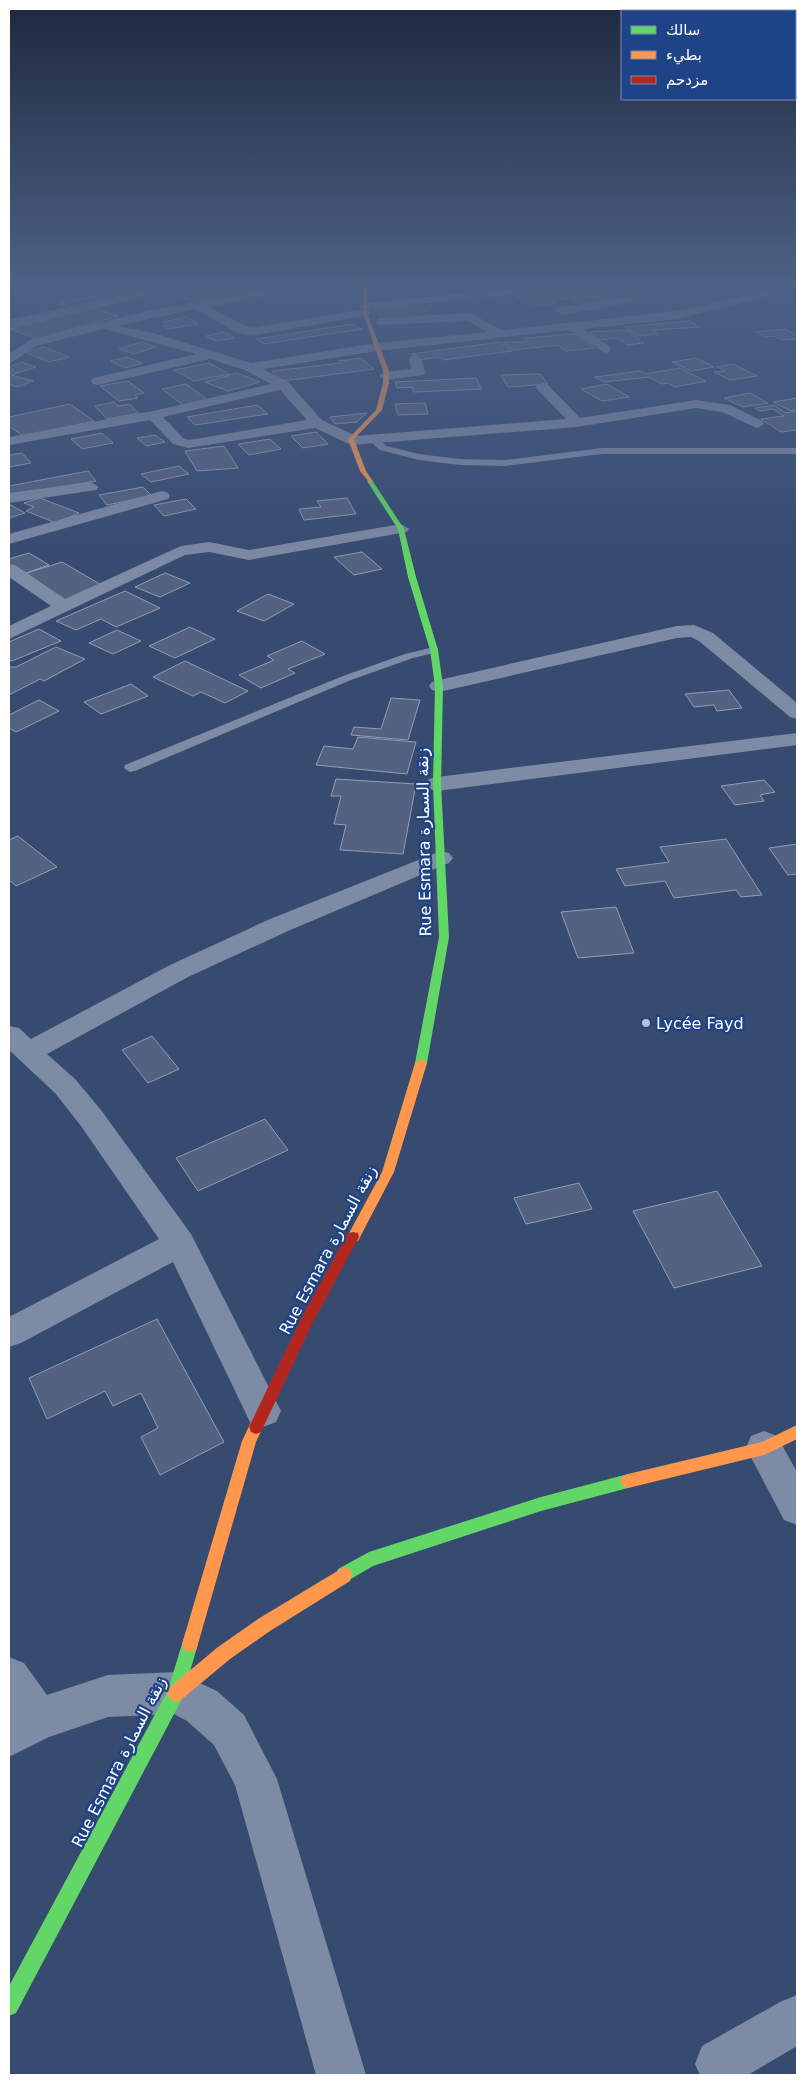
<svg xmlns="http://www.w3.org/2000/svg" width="806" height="2084" viewBox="0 0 806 2084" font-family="'DejaVu Sans','Noto Sans Arabic',sans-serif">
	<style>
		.building { fill: #536280; stroke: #929db3 }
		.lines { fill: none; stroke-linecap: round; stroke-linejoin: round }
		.lane { fill: #7e8ba5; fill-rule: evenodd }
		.street { fill: #7e8ba5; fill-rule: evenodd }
		.fast { fill: #63d668; fill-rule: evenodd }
		.slow { fill: #ff974d; fill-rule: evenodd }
		.jam { fill: #b3261e; fill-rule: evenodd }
		.poi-dot { fill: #b9c0cd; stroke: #1f4387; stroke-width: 2 }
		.labels { text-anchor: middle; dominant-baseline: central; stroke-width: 4.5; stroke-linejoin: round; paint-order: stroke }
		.street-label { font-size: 16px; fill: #fff; stroke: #1f4387 }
		.poi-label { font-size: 16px; fill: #fff; stroke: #1f4387; text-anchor: start }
	</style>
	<rect width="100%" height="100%" fill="#374a6f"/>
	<g class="building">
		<polygon points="148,279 171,284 75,308 59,303 75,299 79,300 141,284 136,282"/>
		<polygon points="221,279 240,279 266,289 199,304 167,291"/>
		<polygon points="498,279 544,279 506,284"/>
		<polygon points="545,279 563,279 571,284 559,287"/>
		<polygon points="419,281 425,286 382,290 377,286"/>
		<polygon points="705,282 724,286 709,293 690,289"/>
		<polygon points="620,284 632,290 647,287 658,292 629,296 620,292 606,294 593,289"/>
		<polygon points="588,288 600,295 550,300 545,297 558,296 552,292"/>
		<polygon points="535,294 555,303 536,306 517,297"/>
		<polygon points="602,295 613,300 583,305 572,300"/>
		<polygon points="420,305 430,316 384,320 374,309"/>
		<polygon points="93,308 118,316 37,339 10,329"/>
		<polygon points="187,317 198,324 168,329 163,326 169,325 163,322"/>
		<polygon points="689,321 700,327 652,330 657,334 638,336 625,327"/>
		<polygon points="353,324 362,329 264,344 256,339"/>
		<polygon points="785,329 797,336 797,339 783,340 774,336 765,337 756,332"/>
		<polygon points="627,330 644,343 627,345 619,338 599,340 589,332"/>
		<polygon points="225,332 235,338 216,341 206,336"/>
		<polygon points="574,334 594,348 565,351 558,345 513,350 503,342 528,342 524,338"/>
		<polygon points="141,342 156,347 134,354 119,349"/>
		<polygon points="500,342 512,351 443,360 439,357 419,360 411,354"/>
		<polygon points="44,347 69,357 49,362 24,352"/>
		<polygon points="127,357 143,363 125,368 110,361"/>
		<polygon points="361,358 374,369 283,381 272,371 341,363 339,361"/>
		<polygon points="696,358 714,367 691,371 672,362"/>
		<polygon points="21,362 36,367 11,375 33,381 17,387 9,384 9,372 14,370 9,367"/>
		<polygon points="209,363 229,374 194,381 174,370"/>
		<polygon points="733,364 757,376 730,380 714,372 725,371 717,367"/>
		<polygon points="680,368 706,381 675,387 668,383 662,384 649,377 604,382 595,377 640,371 645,374"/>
		<polygon points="237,373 260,382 228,391 205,382"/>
		<polygon points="540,374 548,384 508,387 501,375"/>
		<polygon points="476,378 482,389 414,392 412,387 397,388 395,382"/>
		<polygon points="128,381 144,393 135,395 138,398 119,401 100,386"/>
		<polygon points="186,384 208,400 183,405 162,389"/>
		<polygon points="607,384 629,397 602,401 581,389"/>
		<polygon points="750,393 768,403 743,407 724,398"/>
		<polygon points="797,398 797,410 791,411 773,402"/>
		<polygon points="114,402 118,406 129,404 139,413 107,419 95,406"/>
		<polygon points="425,403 428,414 398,415 395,404"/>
		<polygon points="70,404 94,421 23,436 9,426 9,417"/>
		<polygon points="257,405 268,414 195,425 187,417"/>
		<polygon points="774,405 785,413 797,411 797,430 781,432 761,419 784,416 773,409 760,411 755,408"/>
		<polygon points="367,413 357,422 335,424 330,417"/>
		<polygon points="316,432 328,444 303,448 291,436"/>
		<polygon points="102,433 113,443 82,449 71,439"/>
		<polygon points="155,435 165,442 146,446 137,438"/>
		<polygon points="270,439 281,449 249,455 238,444"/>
		<polygon points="224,446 238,468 197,471 185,451"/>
		<polygon points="22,453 31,463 9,467 9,455"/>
		<polygon points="179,466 189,474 151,482 141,474"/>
		<polygon points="88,471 96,481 12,495 9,491 9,486"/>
		<polygon points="143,487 152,496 107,505 99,495"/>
		<polygon points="40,498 79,513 56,523 26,511 34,507 24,503"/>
		<polygon points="347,498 356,514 304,520 299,509 321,507 317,501"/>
		<polygon points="186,499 196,509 164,516 154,505"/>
		<polygon points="9,504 25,513 9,518"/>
		<polygon points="362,552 382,569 354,575 334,557"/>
		<polygon points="29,553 49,565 23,574 9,565 9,559"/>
		<polygon points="62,562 103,586 61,601 21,575"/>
		<polygon points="165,573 190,583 160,597 135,587"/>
		<polygon points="125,591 160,608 116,627 101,619 76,630 56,621"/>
		<polygon points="268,594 294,604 264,621 237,611"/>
		<polygon points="190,627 215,639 175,658 149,646"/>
		<polygon points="39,629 61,641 12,661 9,660 9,642"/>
		<polygon points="117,630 141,641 113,654 89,643"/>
		<polygon points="302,641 325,654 288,669 295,673 261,688 239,675 274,660 267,656"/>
		<polygon points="56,647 85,659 44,681 40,679 9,695 9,667 16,667"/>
		<polygon points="185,661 248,691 225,703 201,692 193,696 153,677"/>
		<polygon points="131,684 148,696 101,714 84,702"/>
		<polygon points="729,690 742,708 717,711 714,705 694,707 685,694"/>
		<polygon points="391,698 420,700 408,740 351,735 354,727 381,729"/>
		<polygon points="39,700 59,711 16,732 9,728 9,715"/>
		<polygon points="358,737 416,742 407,774 316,765 324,746 353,749"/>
		<polygon points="336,779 416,784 403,854 340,850 346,825 334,824 341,796 331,796"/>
		<polygon points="764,780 775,792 760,795 764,801 735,805 721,786"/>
		<polygon points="18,836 57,867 16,886 9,880 9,840"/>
		<polygon points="726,839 762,895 741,897 736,890 674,898 665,881 625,886 616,869 669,862 660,847"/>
		<polygon points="797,844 797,874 788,875 769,848"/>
		<polygon points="616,907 634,953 578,958 561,912"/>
		<polygon points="152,1036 179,1069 148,1083 122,1050"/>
		<polygon points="265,1119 288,1150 198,1191 176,1158"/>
		<polygon points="579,1183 592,1209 526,1224 514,1198"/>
		<polygon points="717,1191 762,1266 674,1288 633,1211"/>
		<polygon points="157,1319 224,1442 160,1475 141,1437 158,1428 141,1393 113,1406 105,1391 47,1419 29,1378"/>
	</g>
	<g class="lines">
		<g class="lane">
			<polygon points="370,437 376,437 386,446 419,454 460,459 505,460 602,448 797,448 797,454 602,454 505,466 460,465 419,460 380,450 370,441"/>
			<polygon points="434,647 438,648 438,652 413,658 351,680 135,771 130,772 124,768 125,765 343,676 405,654"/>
		</g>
		<g class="street">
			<polygon points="194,279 215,279 210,282 9,328 9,320"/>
			<path d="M316,279H340L335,282L208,307L251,328L365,309L359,306L365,303L609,279H651L646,282L365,309L371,313L369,315L251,336L237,333L195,309L118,326L153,333L251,363L377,343L487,332L468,321L378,325L376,322L378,319L382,318L470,313L502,330L677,311L797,283V289L677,319L583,329L609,346L611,349L609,352L605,353L569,330L377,351L263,369L288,382L322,420L356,436L566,419L535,387L542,383L547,384L580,418L696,400L730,405L762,421L764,424L757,428L722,412L696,408L577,427L351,445L315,428L188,448L173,444L150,420L9,445V437L153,411L271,384L245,370L210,359L98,385L93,384L91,381L93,378L196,354L104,329L36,346L9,364V354L32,339L143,312ZM280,390L307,420L189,440L183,438L163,417Z"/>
			<polygon points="629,297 635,300 633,302 562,315 556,311 562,307"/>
			<polygon points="415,354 421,358 425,372 423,375 386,380 379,376 386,372 411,369 409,358"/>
			<polygon points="91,482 99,487 96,490 9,503 9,493"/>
			<polygon points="162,491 168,493 170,496 168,499 9,544 9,534"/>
			<polygon points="401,524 409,529 407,532 249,560 209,552 185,555 9,639 9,626 51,606 9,577 9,564 15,565 65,599 181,546 209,542 249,550"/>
			<polygon points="694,625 713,633 797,703 797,719 790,717 699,641 691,637 677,638 439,692 432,690 429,686 432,682 439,680 677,626"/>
			<polygon points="797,733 797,745 437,791 429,789 426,784 429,779 437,777"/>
			<polygon points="441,851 449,853 453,858 449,863 288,931 188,977 47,1054 75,1079 101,1110 191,1234 281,1411 276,1422 263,1427 250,1422 173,1262 21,1343 9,1347 9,1317 159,1239 81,1126 55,1093 9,1050 9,1026 19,1028 31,1039 170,965 270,919"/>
			<polygon points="764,1431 777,1436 797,1472 797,1525 784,1520 746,1448 751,1436"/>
			<polygon points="9,1657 24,1663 47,1695 108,1675 176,1672 217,1691 244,1715 277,1779 366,2075 316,2075 235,1785 214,1745 187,1721 174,1714 108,1717 49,1737 9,1757"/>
			<polygon points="797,1995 797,2046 748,2075 700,2075 695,2064 702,2046 780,2002"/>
		</g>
		<g class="fast">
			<polygon points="368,480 372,480 404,529 416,577 438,650 443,686 441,784 449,937 427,1063 421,1067 415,1063 439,937 433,784 435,686 430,650 408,577 398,529 367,481"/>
			<polygon points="628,1474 633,1476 636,1481 633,1486 628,1488 541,1511 373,1566 344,1583 338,1581 336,1575 338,1569 369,1552 541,1497"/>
			<polygon points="190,1636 196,1638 198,1644 182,1699 16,2013 9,2016 9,1986 168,1690 182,1644 184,1638"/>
		</g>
		<g class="slow">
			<polygon points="363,279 367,279 367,313 389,371 389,383 382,410 354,439 366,471 373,481 370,483 360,471 348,439 376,410 383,383 383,371 363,313"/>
			<polygon points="421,1059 427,1063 394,1172 358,1241 353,1242 348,1241 347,1237 382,1172 415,1063"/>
			<polygon points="256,1420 261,1422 263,1427 256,1442 198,1644 196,1650 190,1652 184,1650 182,1644 242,1441 251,1422"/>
			<polygon points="797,1425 797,1439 764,1455 628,1488 623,1486 620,1481 623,1476 628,1474 762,1442"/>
			<polygon points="344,1567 350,1569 352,1575 350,1581 270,1631 230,1659 182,1699 176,1702 170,1699 167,1693 170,1687 218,1647 258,1619"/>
		</g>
		<polygon class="jam" points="353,1232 358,1233 359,1237 312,1324 261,1432 256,1434 251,1432 249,1427 302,1317 348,1233"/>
	</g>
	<linearGradient id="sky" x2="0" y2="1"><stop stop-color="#1e293d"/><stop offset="0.49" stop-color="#4d6085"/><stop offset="1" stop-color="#4d6085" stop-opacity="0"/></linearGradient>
	<rect width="806" height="571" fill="url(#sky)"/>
	<circle class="poi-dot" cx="646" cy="1023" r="5"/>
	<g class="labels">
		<g class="street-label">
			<text transform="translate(424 842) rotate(-91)">Rue Esmara زنقة السمارة</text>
			<text transform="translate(328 1250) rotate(-62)">Rue Esmara زنقة السمارة</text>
			<text transform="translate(119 1762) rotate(-63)">Rue Esmara زنقة السمارة</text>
		</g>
		<g class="poi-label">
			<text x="656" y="1023">Lycée Fayd</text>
		</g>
	</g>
	<rect width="806" height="2084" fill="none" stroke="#ffffff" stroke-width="20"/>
	<rect x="621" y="10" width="175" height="90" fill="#1f4387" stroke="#798eb7"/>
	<rect x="631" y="26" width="25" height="8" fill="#63d668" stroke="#798eb7"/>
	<text x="666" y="35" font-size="15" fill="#ffffff">سالك</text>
	<rect x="631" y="51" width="25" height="8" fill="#ff974d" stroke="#798eb7"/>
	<text x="666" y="60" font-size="15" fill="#ffffff">بطيء</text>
	<rect x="631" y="76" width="25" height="8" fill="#b3261e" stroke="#798eb7"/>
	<text x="666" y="85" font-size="15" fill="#ffffff">مزدحم</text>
</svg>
